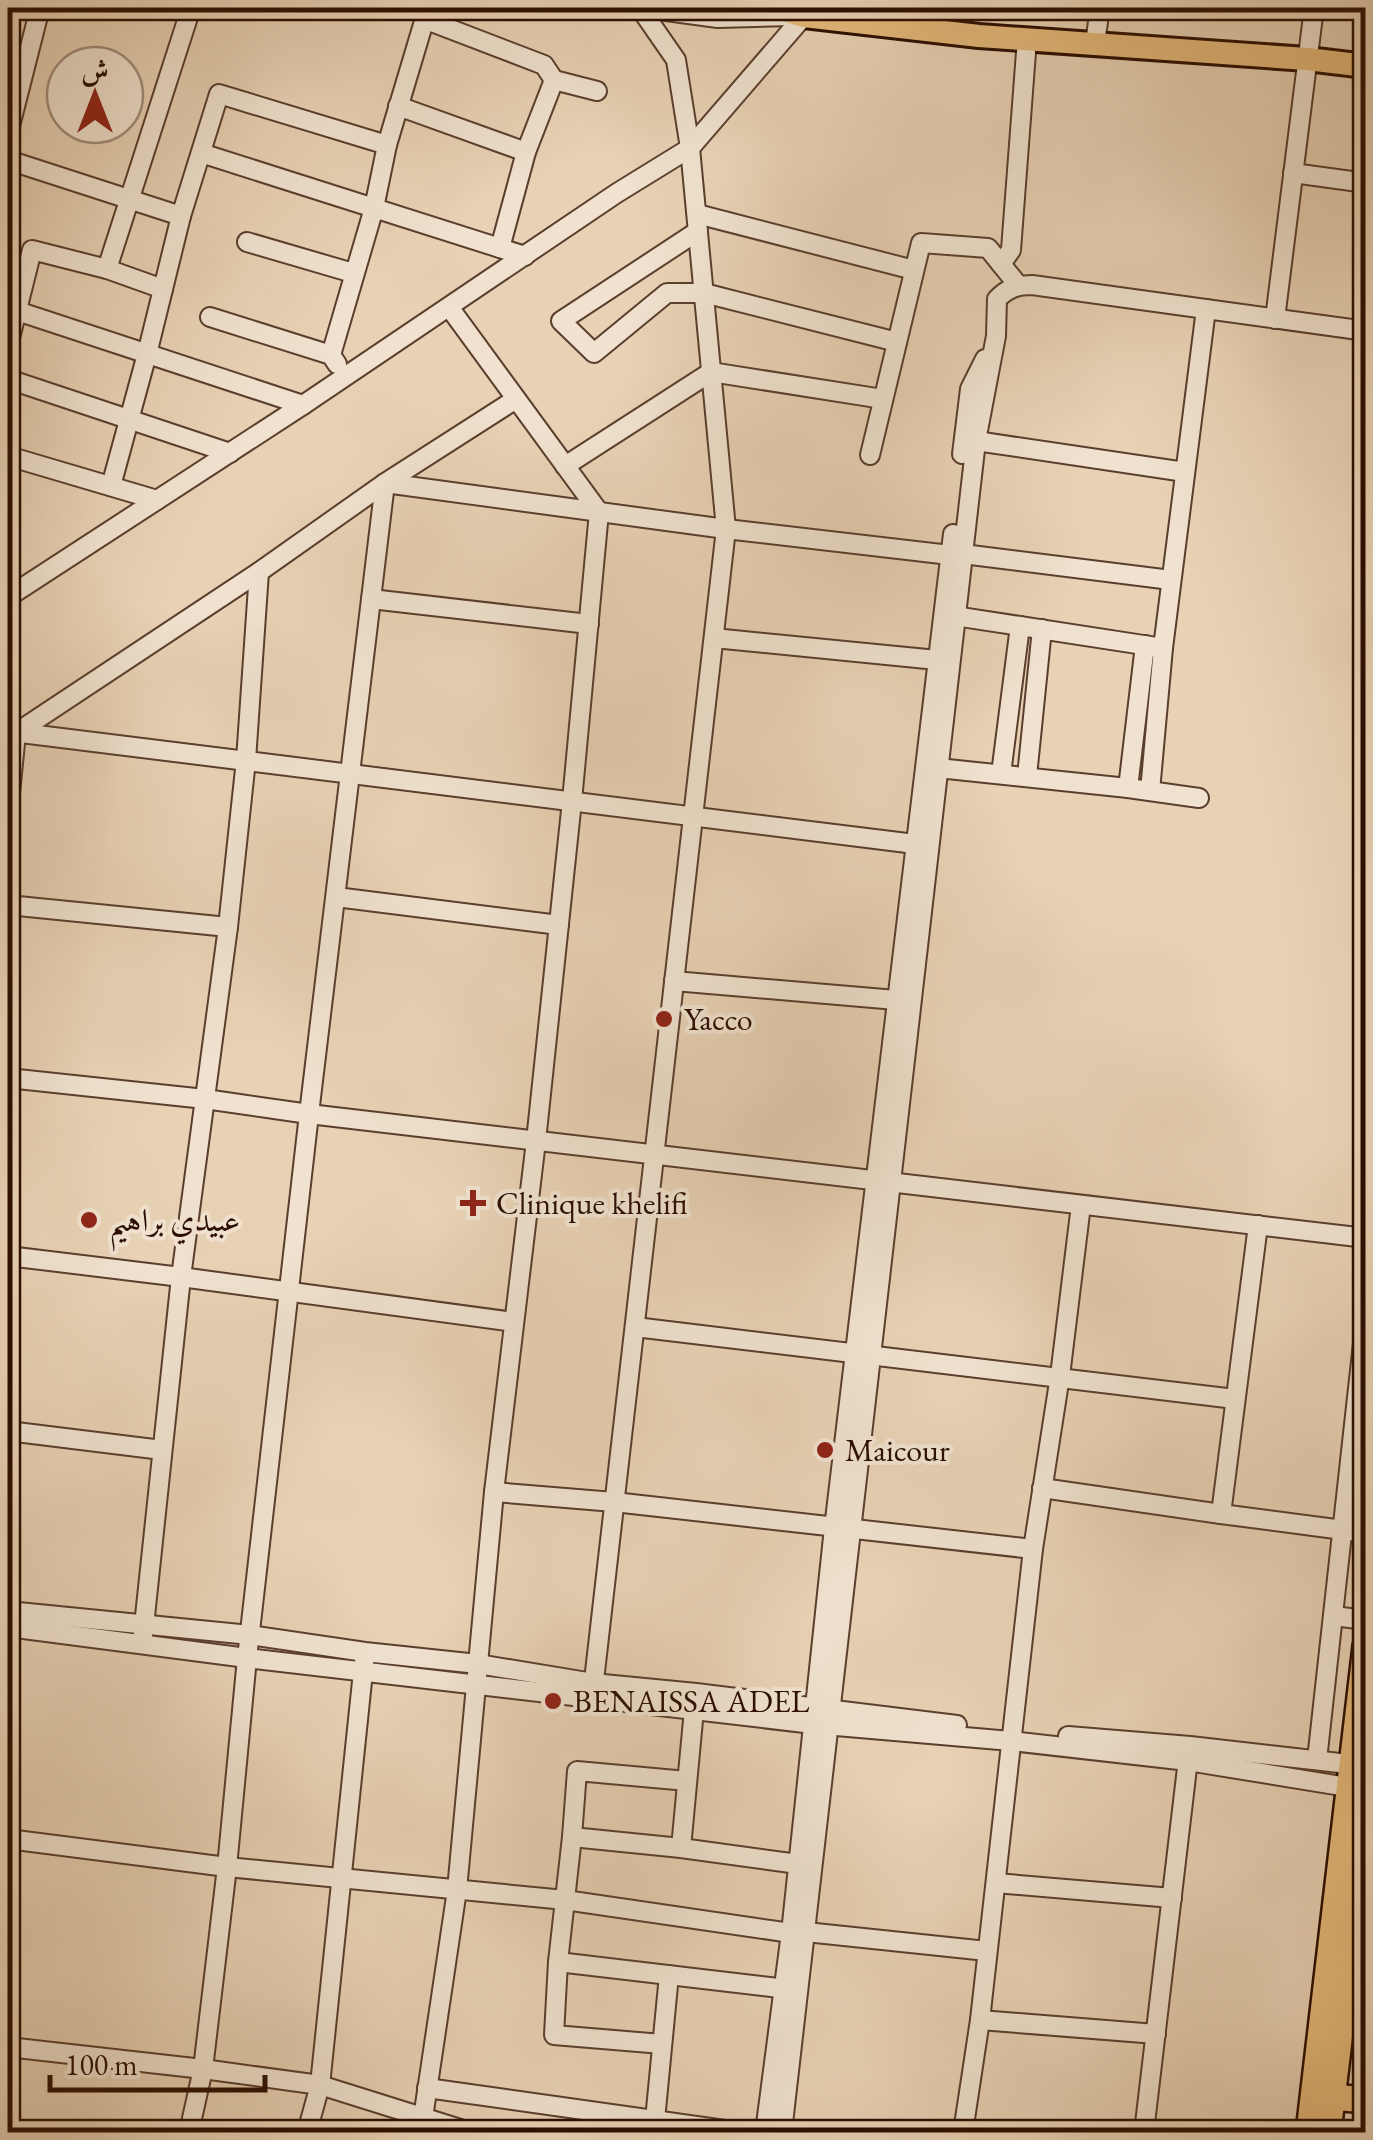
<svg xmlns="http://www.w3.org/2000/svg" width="1373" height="2140" viewBox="0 0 1373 2140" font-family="'EB Garamond',Amiri,serif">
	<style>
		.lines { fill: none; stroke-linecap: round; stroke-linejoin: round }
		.minor-casing { stroke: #5a3e2d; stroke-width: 22 }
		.major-casing { stroke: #2b0d00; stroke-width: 28 }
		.highway-casing { stroke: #2b0d00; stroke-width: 30 }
		.minor { stroke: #f0e2cf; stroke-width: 18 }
		.major { stroke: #e4b97a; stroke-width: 22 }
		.highway { stroke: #e4b97a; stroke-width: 25 }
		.poi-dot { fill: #8f2418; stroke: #f0e2cf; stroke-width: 4 }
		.labels { text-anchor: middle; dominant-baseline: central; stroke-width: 8; stroke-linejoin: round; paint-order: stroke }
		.poi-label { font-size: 32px; fill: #2b0d00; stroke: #f0e2cf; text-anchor: start }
	</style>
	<rect width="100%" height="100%" fill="#e8d2b5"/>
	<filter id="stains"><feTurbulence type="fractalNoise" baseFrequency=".002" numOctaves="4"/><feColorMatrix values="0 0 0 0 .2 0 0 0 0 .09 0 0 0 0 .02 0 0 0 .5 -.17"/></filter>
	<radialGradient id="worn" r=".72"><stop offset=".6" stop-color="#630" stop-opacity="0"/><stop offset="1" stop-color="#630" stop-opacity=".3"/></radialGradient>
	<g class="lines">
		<g class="minor-casing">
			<g id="minor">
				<polyline points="644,8 718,18 793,16"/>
				<polyline points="424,19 544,65 554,80 597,91"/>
				<polyline points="1095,43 1100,8"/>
				<polyline points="398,106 526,152"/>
				<polyline points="8,134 40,8"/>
				<polyline points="201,153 525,256"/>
				<polyline points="8,160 181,216"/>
				<polyline points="1293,173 1366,183"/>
				<polyline points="697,214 914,270"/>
				<polyline points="698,231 561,321 594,353 667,293 704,293 897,342"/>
				<polyline points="247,242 353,273"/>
				<polyline points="500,248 526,152 554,80"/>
				<polyline points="1001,264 1011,250 1027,39"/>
				<polyline points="107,269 191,8"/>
				<polyline points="8,308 303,405"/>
				<polyline points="210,317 331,355 337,364"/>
				<polyline points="1275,319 1314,8"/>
				<polyline points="8,346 32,250 107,269 163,289"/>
				<polyline points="331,355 374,208 387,145 428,8"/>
				<polyline points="8,379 230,453"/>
				<polyline points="976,441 1185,472"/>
				<polyline points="962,454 970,389 985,359"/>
				<polyline points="870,455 921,243 988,248 1018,285"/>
				<polyline points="8,456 157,500"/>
				<polyline points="565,466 711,372 883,399"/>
				<polyline points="111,486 147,354 181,216 219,94 387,145"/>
				<polyline points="8,597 303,405 617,193 690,148 809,10"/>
				<polyline points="371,599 589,624"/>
				<polyline points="948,615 1163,648 1206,309"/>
				<polyline points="714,638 937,660"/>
				<polyline points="13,732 915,844"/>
				<polyline points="938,768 1128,788 1199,798"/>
				<polyline points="1001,774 1020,626"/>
				<polyline points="1027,776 1042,629"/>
				<polyline points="1128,788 1145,645"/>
				<polyline points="1150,791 1163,648"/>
				<polyline points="8,814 16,733 259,572 385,483 726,529 950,555 963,554 1171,580"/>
				<polyline points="336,897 559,925"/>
				<polyline points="8,905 228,927"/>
				<polyline points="674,981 896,1000"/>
				<polyline points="8,1078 205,1099 309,1114 1366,1238"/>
				<polyline points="8,1256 181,1277 514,1322"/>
				<polyline points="635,1327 1235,1399"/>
				<polyline points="8,1431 162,1450"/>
				<polyline points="1042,1488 1221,1514 1366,1533"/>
				<polyline points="494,1492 614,1502 1033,1549"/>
				<polyline points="1221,1514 1258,1225"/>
				<polyline points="8,1611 250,1635 365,1652 478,1664 593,1683 696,1693 957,1725"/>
				<polyline points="1333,1616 1366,1620"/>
				<polyline points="8,1627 247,1658 813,1724 1011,1741 1188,1761 1366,1790"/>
				<polyline points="143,1635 181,1277 228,927 246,760 259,572"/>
				<polyline points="592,1698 726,529 690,148 676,60 640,8"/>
				<polyline points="695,1699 681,1848 798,1864"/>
				<polyline points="1068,1736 1190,1746 1366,1766"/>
				<polyline points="1317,1760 1366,1316"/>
				<polyline points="572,1837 558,1962 554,2035 662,2044"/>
				<polyline points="8,1839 227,1867 565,1900 791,1933 806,1932 987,1951"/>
				<polyline points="681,1848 572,1837 577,1771 687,1781"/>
				<polyline points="996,1883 1172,1898"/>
				<polyline points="558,1962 796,1990"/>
				<polyline points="980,2020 1156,2034"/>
				<polyline points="8,2047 203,2069 320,2085 470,2132"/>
				<polyline points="427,2088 739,2132"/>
				<polyline points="423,2118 457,1890 494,1492 536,1141 572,801 599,512 449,307"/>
				<polyline points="655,2120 669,1975"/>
				<polyline points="189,2132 203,2069 227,1867 247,1658 309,1114 385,483 516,399"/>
				<polyline points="307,2132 320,2085 364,1662"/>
				<polyline points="765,2132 791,1933 834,1528 953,534"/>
				<path d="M782,2132L976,441L996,336L997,299C1008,288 1017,285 1032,285L1366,331"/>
				<polyline points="963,2132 980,2020 1033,1549 1060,1376 1081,1205"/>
				<polyline points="1144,2132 1189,1751"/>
			</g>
		</g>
		<g class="major-casing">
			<polyline id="major" points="778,8 804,16 979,36 1307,59 1366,66"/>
		</g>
		<g class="highway-casing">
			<g id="highway">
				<polyline points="1332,2097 1366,2100"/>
				<polyline points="1309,2132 1366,1646"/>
				<polyline points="1328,2132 1366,1816"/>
			</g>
		</g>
		<use href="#minor" class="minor"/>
		<use href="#major" class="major"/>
		<use href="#highway" class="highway"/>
	</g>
	<g class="poi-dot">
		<circle cx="664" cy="1019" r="10"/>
		<path d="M468 1188h10v10h10v10h-10v10h-10v-10h-10v-10h10z"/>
		<circle cx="89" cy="1220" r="10"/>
		<circle cx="825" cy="1450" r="10"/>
		<circle cx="553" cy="1701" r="10"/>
	</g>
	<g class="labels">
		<g class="poi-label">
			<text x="684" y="1019">Yacco</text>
			<text x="496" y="1203">Clinique khelifi</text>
			<text x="109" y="1220">عبيدي براهيم</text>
			<text x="845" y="1450">Maicour</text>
			<text x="573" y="1701">BENAISSA ADEL</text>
		</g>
	</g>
	<rect width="1373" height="2140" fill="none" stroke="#e8d2b5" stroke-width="40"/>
	<rect x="10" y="10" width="1353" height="2120" fill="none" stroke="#2b0d00" stroke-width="5"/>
	<rect x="20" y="20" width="1333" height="2100" fill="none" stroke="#2b0d00" stroke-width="2.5"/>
	<g transform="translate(95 95)"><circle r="48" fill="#f0e2cf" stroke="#a18d7c" stroke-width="2.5"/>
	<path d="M0-8L18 38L0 25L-18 38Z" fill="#8f2418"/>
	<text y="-15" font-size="28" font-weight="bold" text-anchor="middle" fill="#2b0d00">ش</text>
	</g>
	<path d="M50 2075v15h215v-15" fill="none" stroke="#2b0d00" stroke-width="5"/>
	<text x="65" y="2075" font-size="30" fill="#2b0d00" stroke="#f0e2cf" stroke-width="8" paint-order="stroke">100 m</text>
	<rect width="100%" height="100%" filter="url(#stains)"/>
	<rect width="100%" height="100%" fill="url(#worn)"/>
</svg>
